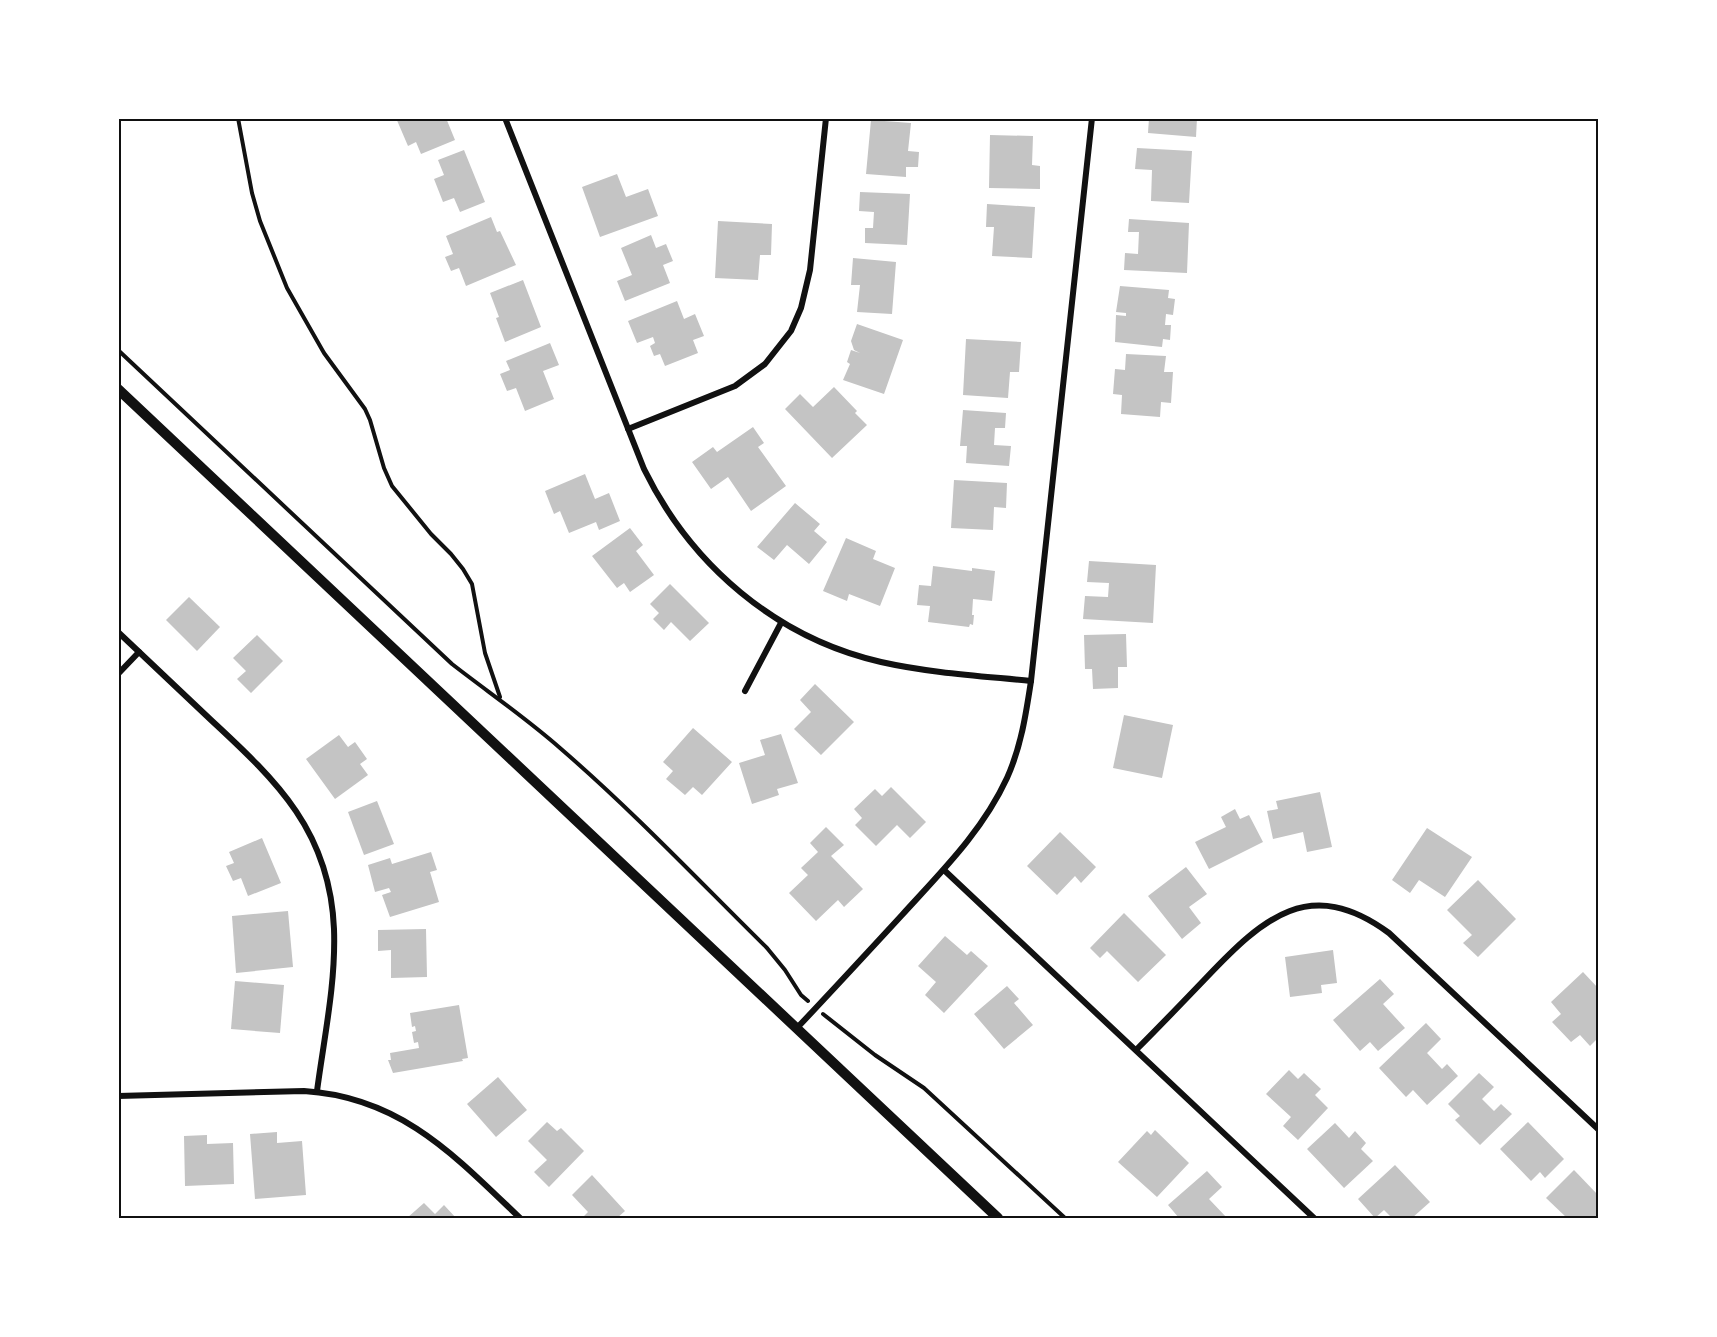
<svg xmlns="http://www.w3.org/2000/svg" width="1717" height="1337" viewBox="0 0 1717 1337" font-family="'PT Sans',sans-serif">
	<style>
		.building { fill: #c4c4c4 }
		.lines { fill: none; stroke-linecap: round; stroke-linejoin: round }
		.path { stroke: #111; stroke-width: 4 }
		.minor { stroke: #111; stroke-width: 6 }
		.tertiary { stroke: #111; stroke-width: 10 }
		.neatline { fill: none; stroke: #111; stroke-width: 2 }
	</style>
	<rect width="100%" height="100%" fill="#fff"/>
	<g class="building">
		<polygon points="396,118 446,118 455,140 421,154 416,142 408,146"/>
		<polygon points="1149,118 1197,118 1196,137 1148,133"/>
		<polygon points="871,120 911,123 908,151 919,152 918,167 906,167 906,177 866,174"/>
		<polygon points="990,135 1033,136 1032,165 1040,166 1040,189 989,188"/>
		<polygon points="1137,148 1192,151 1189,203 1151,201 1152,170 1135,169"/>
		<polygon points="464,150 485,202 460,212 454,198 443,202 434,179 444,175 438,160"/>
		<polygon points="617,174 626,197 648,189 658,216 600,237 582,187"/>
		<polygon points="860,192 910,194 907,245 865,243 865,228 873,228 874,212 859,211"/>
		<polygon points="987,204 1035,207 1032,258 992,256 994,227 986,227"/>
		<polygon points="491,217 497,232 500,231 516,265 466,286 459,268 451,271 445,257 453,254 446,236"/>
		<polygon points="1129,219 1189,223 1187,273 1124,270 1125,253 1138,254 1139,232 1128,232"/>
		<polygon points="718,221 772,224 771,255 760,255 758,280 715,278"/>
		<polygon points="651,235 656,248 666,244 673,261 663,265 670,283 625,301 617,281 632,275 621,248"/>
		<polygon points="853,258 896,262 892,314 857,312 860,285 851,285"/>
		<polygon points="523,280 541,327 505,342 496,318 499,317 490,293"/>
		<polygon points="1120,286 1169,290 1168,298 1175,299 1173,315 1166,314 1165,325 1171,325 1170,340 1163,339 1162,347 1115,342 1116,315 1126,316 1126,313 1116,312"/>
		<polygon points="677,301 684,319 695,314 704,336 693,340 698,353 665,366 660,354 654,356 650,346 655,343 653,337 637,343 628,321"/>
		<polygon points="857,324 903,340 884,394 843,380 850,364 847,362 851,350 860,353 854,350 851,341"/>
		<polygon points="966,339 1021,342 1019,372 1010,372 1008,398 963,395"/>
		<polygon points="550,343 559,365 543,371 554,399 525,411 516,388 507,391 500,374 510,370 506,361"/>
		<polygon points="1126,354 1166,356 1164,372 1173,372 1171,403 1161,402 1160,417 1121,414 1122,395 1113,394 1115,369 1125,370"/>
		<polygon points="834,387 857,411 855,413 867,425 832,458 785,409 800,394 813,407"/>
		<polygon points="963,410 1006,413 1005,428 995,428 994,445 1011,446 1009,466 966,463 967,446 960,446"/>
		<polygon points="753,427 764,443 758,447 786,486 751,511 728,477 711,489 692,462 713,447 717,452"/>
		<polygon points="585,474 595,499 609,493 620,521 599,530 596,522 569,533 560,511 554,514 545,491"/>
		<polygon points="954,480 1007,483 1006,508 994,507 993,530 951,528"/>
		<polygon points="795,503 820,524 814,531 827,542 809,564 787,545 774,560 757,547"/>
		<polygon points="630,528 643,545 636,551 654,575 630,592 624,583 617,588 592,556"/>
		<polygon points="846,538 876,551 873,559 895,568 880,606 849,594 847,601 823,591"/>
		<polygon points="1089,561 1156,565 1153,623 1083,619 1085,596 1108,597 1109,583 1087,582"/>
		<polygon points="933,566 972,571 972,568 995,571 992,601 973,599 972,615 974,615 973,625 970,624 969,627 928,622 930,606 917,605 919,585 931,586"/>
		<polygon points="670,584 709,623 690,641 671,622 664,630 653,619 659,613 650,604"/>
		<polygon points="189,597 220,627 197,651 166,620"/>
		<polygon points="1126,634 1127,667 1118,667 1118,688 1093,689 1092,669 1085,669 1084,635"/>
		<polygon points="257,635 283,661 251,693 237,679 246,671 233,658"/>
		<polygon points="815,684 854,722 821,755 794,729 811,712 800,700"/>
		<polygon points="1124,715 1173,725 1162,778 1113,768"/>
		<polygon points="693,728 732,762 702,795 693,787 685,795 666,779 673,771 663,762"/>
		<polygon points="781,734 798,783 777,789 779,795 752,804 739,763 765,755 760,740"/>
		<polygon points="339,735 348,747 355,742 367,759 360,764 368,775 335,799 306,759"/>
		<polygon points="891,787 926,822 910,838 897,825 876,846 855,825 862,818 854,809 875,789 882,796"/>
		<polygon points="1320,792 1332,847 1307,852 1303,832 1273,839 1267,811 1278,809 1276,801"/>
		<polygon points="377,801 394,844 364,855 348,812"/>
		<polygon points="1235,809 1240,819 1249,815 1263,842 1209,869 1195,842 1226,827 1221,817"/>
		<polygon points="826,827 844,845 831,856 863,889 844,907 838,900 816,921 789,893 808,875 801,868 818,852 810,843"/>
		<polygon points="1427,828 1472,857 1445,897 1419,880 1410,893 1392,880"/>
		<polygon points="1060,832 1096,867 1081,883 1075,876 1057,895 1027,866"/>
		<polygon points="262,838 281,883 248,896 241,878 233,881 226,866 234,863 229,852"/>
		<polygon points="431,852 437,870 430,872 439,902 390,917 382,895 391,892 389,888 375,892 368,865 390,858 392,864"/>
		<polygon points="1186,867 1207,894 1189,907 1201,923 1182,939 1148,896"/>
		<polygon points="1478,880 1516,919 1478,957 1463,943 1472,935 1447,910"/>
		<polygon points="288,911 293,967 236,973 232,916"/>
		<polygon points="1124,913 1166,955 1138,982 1107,951 1100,958 1090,948"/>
		<polygon points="426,929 427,977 391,978 391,950 378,951 378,930"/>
		<polygon points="945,936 967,955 971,951 988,966 944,1013 925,995 936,982 918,966"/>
		<polygon points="1333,950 1337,983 1321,985 1322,993 1290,997 1285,957"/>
		<polygon points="1583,972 1598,988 1598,1038 1590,1046 1580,1035 1571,1042 1552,1022 1561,1014 1551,1002"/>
		<polygon points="1380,979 1394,994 1383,1004 1405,1028 1378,1051 1370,1042 1360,1051 1333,1020"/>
		<polygon points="235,981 284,985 280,1033 231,1029"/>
		<polygon points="1007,986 1019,999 1014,1003 1033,1025 1004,1049 974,1014"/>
		<polygon points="459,1005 468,1058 462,1059 463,1061 393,1073 388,1060 391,1060 390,1053 419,1048 418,1042 414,1043 412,1032 416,1031 415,1026 412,1027 410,1013"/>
		<polygon points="1426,1023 1441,1039 1427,1053 1442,1069 1447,1064 1458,1076 1427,1105 1413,1090 1406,1097 1379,1068"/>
		<polygon points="1289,1070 1298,1079 1304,1073 1321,1089 1315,1095 1328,1108 1298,1140 1283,1126 1291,1117 1266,1094"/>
		<polygon points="1479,1073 1494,1087 1482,1099 1494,1111 1501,1104 1512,1114 1480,1145 1455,1120 1460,1116 1448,1104"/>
		<polygon points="498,1077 527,1110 496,1137 467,1104"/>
		<polygon points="547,1122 557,1131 561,1128 584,1151 549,1187 534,1172 547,1160 528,1141"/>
		<polygon points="1528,1122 1564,1159 1545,1178 1540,1172 1531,1181 1500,1149"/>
		<polygon points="1335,1123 1349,1138 1355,1131 1366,1143 1361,1149 1373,1161 1344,1188 1307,1149"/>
		<polygon points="1155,1130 1189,1163 1157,1197 1118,1162 1147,1131 1151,1135"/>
		<polygon points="277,1132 277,1143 302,1141 306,1195 255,1199 250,1134"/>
		<polygon points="207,1135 207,1144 233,1143 234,1184 185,1186 184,1136"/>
		<polygon points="1395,1165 1430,1202 1412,1218 1392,1218 1384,1210 1375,1218 1358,1199"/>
		<polygon points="1574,1170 1598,1195 1598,1218 1567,1218 1546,1198"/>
		<polygon points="1207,1171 1222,1187 1209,1199 1227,1218 1179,1218 1168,1205"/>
		<polygon points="592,1175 625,1211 617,1218 582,1218 588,1212 572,1195"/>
		<polygon points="424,1203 435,1214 444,1205 456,1218 407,1218"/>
	</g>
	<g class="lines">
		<g class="path">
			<polyline points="238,118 252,193 260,221 287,288 324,353 365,409 370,420 384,468 392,486 431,534 451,554 463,569 472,584 485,653 500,697"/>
			<path d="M118,350L452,664C488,692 526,718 560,748C633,811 699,881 767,948L785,970L801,995L808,1001"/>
			<polyline points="823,1014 875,1055 924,1088 1065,1218"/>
		</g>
		<g class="minor">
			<path d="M505,118L644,469C691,565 776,638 881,662C930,673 981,676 1031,681"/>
			<polyline points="628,429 735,386 765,364 791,331 801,308 810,270 826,118"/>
			<path d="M118,632C149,661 180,691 211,720C278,782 330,832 334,929C336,983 324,1038 317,1091"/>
			<polyline points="118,674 139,652"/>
			<polyline points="745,691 781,623"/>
			<polyline points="944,870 1314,1218"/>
			<path d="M796,1029C832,991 867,953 902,915C941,872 982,832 1007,778C1021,747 1026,714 1031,681L1092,118"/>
			<path d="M1136,1050C1160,1026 1183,1002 1206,978C1263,918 1310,875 1389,933L1598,1129"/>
			<path d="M118,1096L304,1091C401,1097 455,1156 520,1218"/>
		</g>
		<polyline class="tertiary" points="118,389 998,1218"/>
	</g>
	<rect width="1717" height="1337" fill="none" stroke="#ffffff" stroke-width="240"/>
	<rect x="120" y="120" width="1477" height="1097" class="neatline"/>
</svg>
